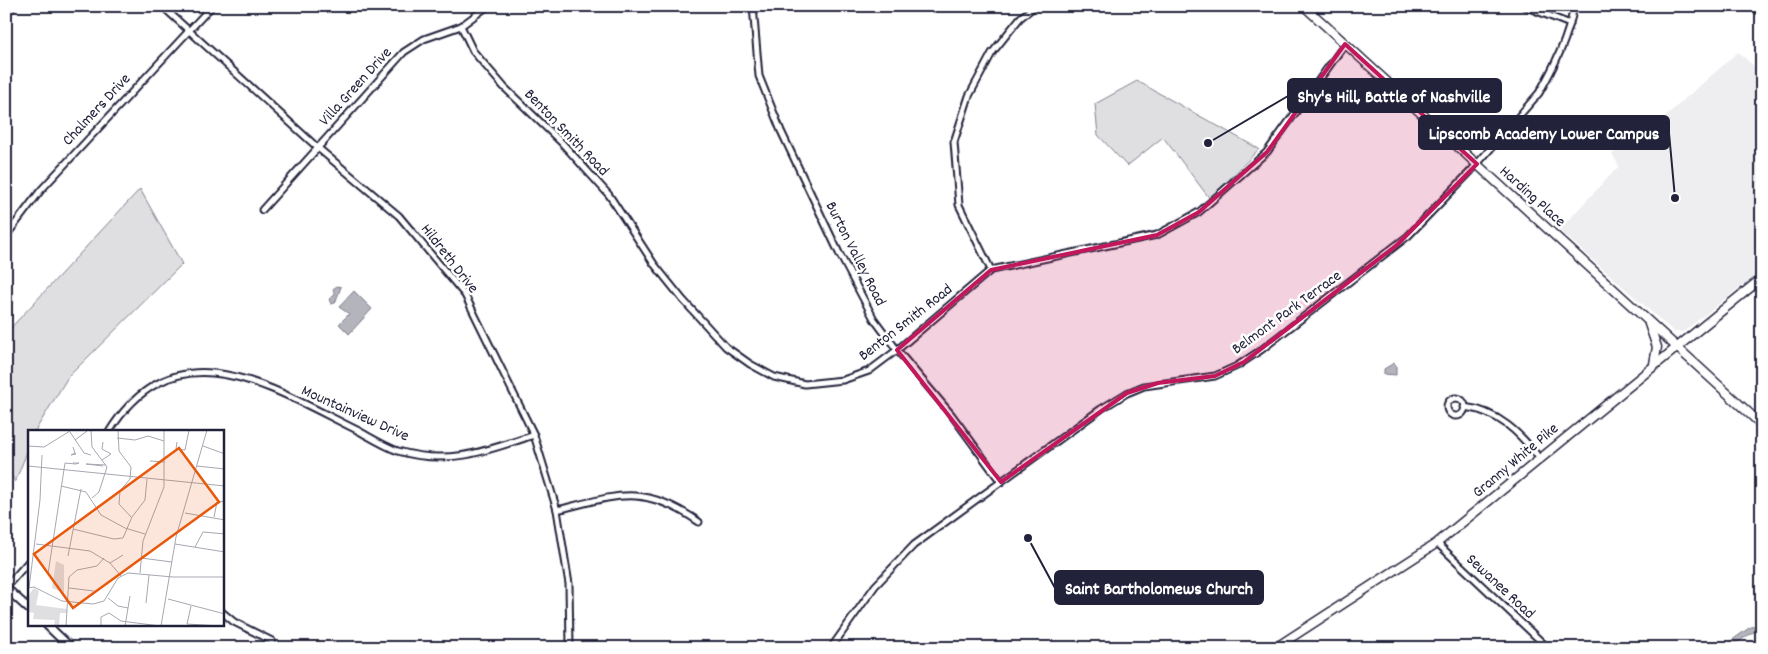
<svg xmlns="http://www.w3.org/2000/svg" width="1768" height="654" viewBox="0 0 1768 654" font-family="Dekko,sans-serif">
	<style>
		.built { fill: #eeeef1 }
		.green { fill: #dfdfe2; stroke: #80808e }
		.water { fill: #b4b4bc; stroke: #7a7a88 }
		.lines { fill: none; stroke-linecap: round; stroke-linejoin: round }
		.minor-casing { stroke: #22223b; stroke-width: 9 }
		.tertiary-casing { stroke: #22223b; stroke-width: 11 }
		.secondary-casing { stroke: #22223b; stroke-width: 11 }
		.minor { stroke: #fff; stroke-width: 5 }
		.tertiary { stroke: #fff; stroke-width: 7 }
		.secondary { stroke: #fff; stroke-width: 8 }
		.marked { fill: #c2185b; fill-opacity: 0.2; stroke: #c2185b; stroke-width: 4; stroke-linejoin: round }
		.labels { text-anchor: middle; dominant-baseline: central; stroke-width: 5; stroke-linejoin: round; paint-order: stroke }
		.street-label { font-size: 16px; fill: #22223b; stroke: #fff }
		.inset-road { fill: none; stroke: #a7a7b1; stroke-width: 1 }
		.view { fill: #e8590c; fill-opacity: 0.15; stroke: #e8590c; stroke-width: 2.5 }
		.inset-edge { fill: none; stroke: #22223b; stroke-width: 2.5 }
		.leader { fill: none; stroke: #22223b; stroke-width: 2 }
		.callout-dot { fill: #22223b; stroke: #fff; stroke-width: 2 }
		.callout { fill: #22223b; stroke: #22223b; stroke-width: 2 }
		.callout-label { font-size: 18px; text-anchor: middle; font-weight: bold; fill: #fff }
	</style>
	<rect width="100%" height="100%" fill="#fff"/>
	<filter id="ink" filterUnits="userSpaceOnUse"><feTurbulence type="fractalNoise" baseFrequency=".02" numOctaves="2"/><feDisplacementMap in="SourceGraphic" scale="10" xChannelSelector="R" yChannelSelector="G"/><feConvolveMatrix kernelMatrix="1 2 1 2 8 2 1 2 1" color-interpolation-filters="sRGB"/></filter>
	<g filter="url(#ink)">
		<polygon class="built" points="1738,52 1762,73 1762,270 1683,332 1674,332 1559,230 1619,166 1612,154 1643,136"/>
		<g class="green">
			<polygon points="1137,81 1259,149 1210,199 1163,137 1127,166 1098,135 1095,104"/>
			<polygon points="140,189 182,264 68,377 35,431 29,432 29,447 15,482 6,465 6,333"/>
		</g>
		<g class="water">
			<polygon points="337,286 341,287 335,303 331,304 329,299 335,295 333,289"/>
			<polygon points="354,291 372,309 349,334 339,324 349,314 339,307"/>
			<polygon points="1394,363 1396,365 1396,375 1384,374 1384,369"/>
			<path d="M1762,623V628C1748,633 1734,648 1721,648L1749,628Z"/>
		</g>
		<g class="lines">
			<g class="minor-casing">
				<g id="minor">
					<polyline points="162,6 318,148 399,216 465,295 534,435 557,510 569,584 570,648"/>
					<polyline points="753,6 759,76 781,131 839,253 874,319 897,350 951,414 1001,482"/>
					<polyline points="1524,6 1570,24"/>
					<polyline points="1753,6 1762,14"/>
					<polyline points="6,14 13,6"/>
					<polyline points="461,26 473,51 504,87 562,143 609,195 654,264 683,300 726,347 750,364 774,377 805,384 843,380 869,371 897,350 991,270 1157,235 1199,212 1267,152 1345,44"/>
					<polyline points="262,210 404,52 424,39 461,26 488,6"/>
					<polyline points="6,236 41,190 212,6"/>
					<polyline points="991,270 959,205 954,142 969,96 992,53 1020,18 1035,6"/>
					<circle cx="1456" cy="407" r="9"/>
					<path d="M1464,407C1498,411 1520,433 1540,459"/>
					<path d="M109,432C176,324 271,388 357,430C370,437 384,446 398,451C449,466 486,451 534,435"/>
					<path d="M557,510C618,495 643,483 699,522"/>
					<polyline points="1437,543 1548,648"/>
					<polyline points="6,587 29,561"/>
					<polyline points="222,612 234,622 272,641"/>
					<path d="M831,648L875,586L914,545L1101,409L1127,393L1144,386L1215,376L1237,366L1261,350L1408,236L1471,171L1539,93C1555,65 1568,38 1574,6"/>
					<polyline points="1749,648 1762,643"/>
				</g>
			</g>
			<g class="tertiary-casing">
				<g id="tertiary">
					<polyline points="6,588 29,609"/>
					<polyline points="47,625 71,648"/>
				</g>
			</g>
			<g class="secondary-casing">
				<g id="secondary">
					<polyline points="1304,6 1762,425"/>
					<polyline points="1649,324 1657,347 1654,364"/>
					<polyline points="1275,648 1437,543 1762,278"/>
				</g>
			</g>
			<use href="#minor" class="minor"/>
			<use href="#tertiary" class="tertiary"/>
			<use href="#secondary" class="secondary"/>
		</g>
	</g>
	<path class="marked" d="M1345,44L1477,164L1397,245L1244,362L1215,376L1158,383L1127,393L1001,482L897,350L991,270L1157,235L1199,212L1267,152Z"/>
	<g class="labels">
		<g class="street-label">
			<text transform="translate(356 87) rotate(-48)">Villa Green Drive</text>
			<text transform="translate(97 110) rotate(-47)">Chalmers Drive</text>
			<text transform="translate(566 133) rotate(46)">Benton Smith Road</text>
			<text transform="translate(1532 197) rotate(42)">Harding Place</text>
			<text transform="translate(855 254) rotate(63)">Burton Valley Road</text>
			<text transform="translate(449 259) rotate(52)">Hildreth Drive</text>
			<text transform="translate(1287 313) rotate(-36)">Belmont Park Terrace</text>
			<text transform="translate(906 323) rotate(-38)">Benton Smith Road</text>
			<text transform="translate(355 414) rotate(24)">Mountainview Drive</text>
			<text transform="translate(1516 461) rotate(-40)">Granny White Pike</text>
			<text transform="translate(1500 587) rotate(43)">Sewanee Road</text>
		</g>
	</g>
	<g transform="translate(28 430)">
		<rect width="196" height="196" fill="#fff"/>
		<path d="M28,131L36,135V163L24,158ZM6,158L11,161L8,175L39,179V183H32L31,196H26L27,190L5,189L6,183L0,182V166Z" fill="#dfdfe2"/>
		<path class="inset-road" d="M63,0L64,17L79,37L71,62L64,68M90,0L91,21L103,37L102,49L92,61L91,74L103,87M42,2L56,23L63,25M89,8L107,10L120,6L136,11M47,10L59,1M149,12L148,19L157,20L161,0M0,16L16,17L42,1M175,16L197,24M45,17L47,23L43,25L48,24L47,23M74,30L83,24L74,19L75,12M122,31L137,32M0,36L197,56M75,36L58,34L78,35M169,36L197,39M33,56L58,62L73,85L97,98L117,104M157,83L197,90M186,87L189,72L197,71M45,99L86,109L95,108L104,87L117,70L119,49M8,114L62,121L82,133L93,146M147,114L197,122M167,117L175,102L197,104M40,126L53,59M113,128L144,132M82,133L95,125M112,143L115,111L136,57V0M20,144L37,33L48,34L51,33H45M0,158L6,157L34,171L65,174L76,171L90,148L100,143L145,147H197M1,158L12,70L14,25M41,158L66,161M80,168L90,176L100,178M140,169L197,184M118,173L121,145M163,176L159,194L191,196M38,196L41,147L49,140L69,136L76,128M73,196V187L81,183L93,191L132,196M97,196L102,166M133,196L148,107L179,0"/>
		<path class="view" d="M151,18L191,72L45,178L6,124Z"/>
		<rect width="196" height="196" class="inset-edge"/>
	</g>
	<path class="leader" d="M1208 143L1288 96M1675 198L1669 133M1028 538L1055 588"/>
	<g class="callout-dot">
		<circle cx="1208" cy="143" r="5"/>
		<circle cx="1675" cy="198" r="5"/>
		<circle cx="1028" cy="538" r="5"/>
	</g>
	<g class="callout">
		<rect x="1288" y="79" width="213" height="33" rx="5"/>
		<rect x="1419" y="116" width="250" height="33" rx="5"/>
		<rect x="1055" y="571" width="208" height="33" rx="5"/>
	</g>
	<g class="callout-label">
		<text x="1394" y="102">Shy's Hill, Battle of Nashville</text>
		<text x="1544" y="139">Lipscomb Academy Lower Campus</text>
		<text x="1159" y="594">Saint Bartholomews Church</text>
	</g>
	<rect width="1768" height="654" fill="none" stroke="#fff" stroke-width="25"/>
	<rect x="12" y="12" width="1743" height="629" fill="none" stroke="#22223b" stroke-width="2" filter="url(#ink)"/>
</svg>
